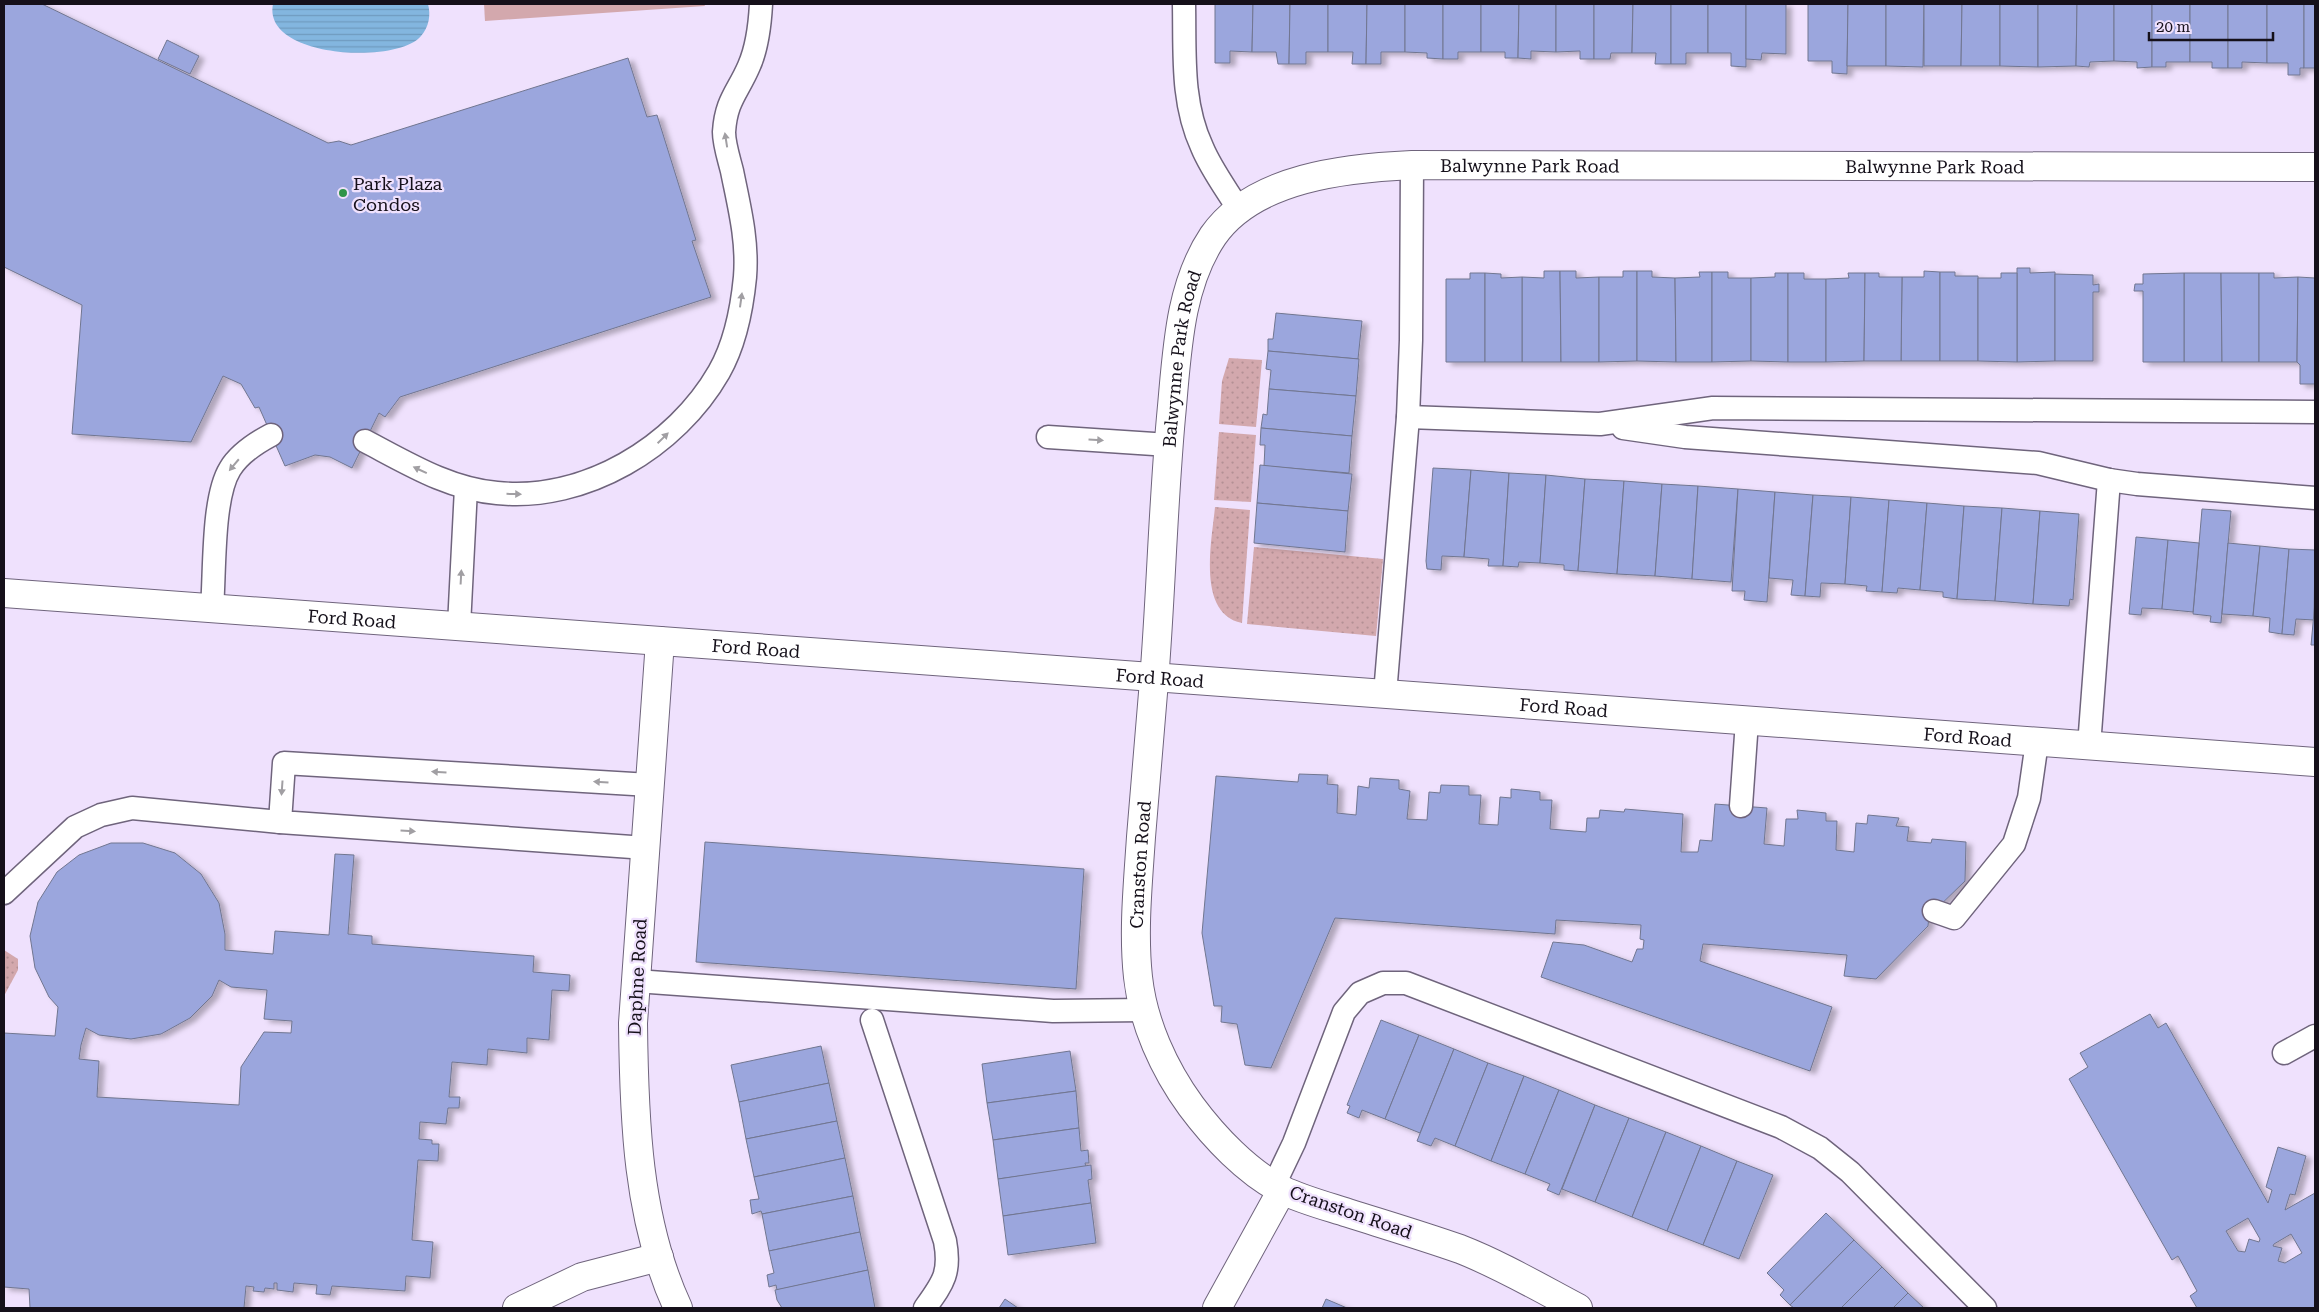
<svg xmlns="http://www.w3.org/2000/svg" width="2319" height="1312" viewBox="0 0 2319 1312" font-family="'Roboto Serif',serif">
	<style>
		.green { fill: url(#green-dots) }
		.pitch { fill: #d3a8ad }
		.water { fill: url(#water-rules) }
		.building { fill: #9ba6dd; stroke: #717690; fill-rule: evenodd; filter: url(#shadow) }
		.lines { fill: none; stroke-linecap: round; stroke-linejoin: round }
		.lane-casing { stroke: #6f647c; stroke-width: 25 }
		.street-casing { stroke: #6f647c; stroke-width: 30 }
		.secondary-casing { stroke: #6f647c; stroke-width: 30 }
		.lane { stroke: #fff; stroke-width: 22 }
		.street { stroke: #fff; stroke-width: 28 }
		.secondary { stroke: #fff; stroke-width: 28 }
		.oneway { fill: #a19fa3 }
		.poi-dot { fill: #309449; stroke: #efe1fd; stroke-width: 2 }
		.labels { text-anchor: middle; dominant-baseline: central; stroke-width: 4.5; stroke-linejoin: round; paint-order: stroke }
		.street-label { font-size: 18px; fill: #15101a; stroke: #efe1fd }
		.poi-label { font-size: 18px; fill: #15101a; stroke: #efe1fd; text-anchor: start }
	</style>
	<defs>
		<pattern id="green-dots" width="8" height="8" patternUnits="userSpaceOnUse" patternTransform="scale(1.25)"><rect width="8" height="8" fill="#d3a8ad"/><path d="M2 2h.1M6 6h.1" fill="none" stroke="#b49094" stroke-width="1.8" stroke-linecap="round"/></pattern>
		<pattern id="water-rules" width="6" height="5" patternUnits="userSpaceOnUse" patternTransform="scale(1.25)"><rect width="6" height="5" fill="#83b6df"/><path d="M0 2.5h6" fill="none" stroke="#709bbf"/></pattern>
		<filter id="shadow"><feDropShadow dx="5.5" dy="3" stdDeviation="2.5" flood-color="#0004"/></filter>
	</defs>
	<rect width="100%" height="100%" fill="#efe1fd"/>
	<g class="green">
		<polygon points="1229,358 1262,360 1256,427 1219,424 1222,381"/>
		<polygon points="1219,432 1256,435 1251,502 1214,500"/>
		<path d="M1215,507L1250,510L1242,623C1196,614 1212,540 1215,507Z"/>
		<polygon points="1254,547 1383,559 1376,636 1247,624"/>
		<polygon points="4,950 18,959 18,970 4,996"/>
	</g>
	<polygon class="pitch" points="484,4 704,4 705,6 485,21"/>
	<path class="water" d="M273,4H428C431,15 429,27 421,36C397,65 262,58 273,4Z"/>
	<g class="building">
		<polygon points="4,4 42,4 328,143 339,141 351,145 628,58 647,117 657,115 696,240 692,241 711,297 400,397 385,417 379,413 352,468 330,457 315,455 285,466 259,407 255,408 241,384 223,376 191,442 72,434 82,305 4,267"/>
		<polygon points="1215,4 1253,4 1252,52 1230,51 1230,63 1215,63"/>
		<polygon points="1253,4 1290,4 1289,64 1278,64 1276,52 1252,52"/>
		<polygon points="1290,4 1328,4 1328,52 1306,52 1306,64 1289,64"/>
		<polygon points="1328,4 1367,4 1366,64 1352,64 1353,52 1328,52"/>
		<polygon points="1367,4 1405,4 1405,52 1381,52 1381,64 1366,64"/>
		<polygon points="1405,4 1443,4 1443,59 1427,58 1427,53 1405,52"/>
		<polygon points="1443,4 1481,4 1481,52 1458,52 1458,59 1443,59"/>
		<polygon points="1481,4 1519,4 1518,58 1505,58 1505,52 1481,52"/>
		<polygon points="1519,4 1556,4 1556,52 1531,51 1531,59 1518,58"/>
		<polygon points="1556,4 1594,4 1594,59 1580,59 1580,51 1556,52"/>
		<polygon points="1594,4 1633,4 1632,53 1611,53 1610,59 1594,59"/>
		<polygon points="1633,4 1671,4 1671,64 1655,64 1656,53 1632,53"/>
		<polygon points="1671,4 1708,4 1708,53 1686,53 1686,64 1671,64"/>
		<polygon points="1708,4 1746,4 1746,67 1731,66 1731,53 1708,53"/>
		<polygon points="1746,4 1786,4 1786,54 1762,53 1761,60 1746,59"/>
		<polygon points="1808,4 1848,4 1847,74 1832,73 1832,61 1808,61"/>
		<polygon points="1848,4 1886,4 1886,66 1847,66"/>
		<polygon points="1886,4 1924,4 1923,67 1886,66"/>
		<polygon points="1924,4 1962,4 1961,66 1924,66"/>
		<polygon points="1962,4 2000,4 2000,66 1961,66"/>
		<polygon points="2000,4 2038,4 2038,67 2000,66"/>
		<polygon points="2038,4 2077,4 2076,66 2038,67"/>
		<polygon points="2077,4 2114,4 2114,61 2090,62 2089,67 2076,66"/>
		<polygon points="2114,4 2152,4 2152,67 2137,68 2137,62 2114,61"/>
		<polygon points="2152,4 2190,4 2190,62 2166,62 2166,67 2152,67"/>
		<polygon points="2190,4 2228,4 2228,68 2212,68 2212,62 2190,62"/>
		<polygon points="2228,4 2267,4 2267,63 2242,62 2242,68 2228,68"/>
		<polygon points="2267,4 2304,4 2304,68 2300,68 2300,75 2288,75 2288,63 2267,63"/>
		<rect x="2304" y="4" width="11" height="64"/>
		<polygon points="167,40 199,56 190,74 158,59"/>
		<polygon points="2017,268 2030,268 2030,273 2055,272 2055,361 2017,362"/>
		<polygon points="1544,271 1560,271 1561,362 1522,362 1522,277 1544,278"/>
		<polygon points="1560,271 1576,271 1576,278 1599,277 1599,362 1561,362"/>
		<polygon points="1623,271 1637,271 1637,361 1599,362 1599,277 1623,277"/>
		<polygon points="1637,271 1652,271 1652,277 1675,278 1676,362 1637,361"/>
		<polygon points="1924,271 1940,272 1940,361 1901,361 1902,277 1924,277"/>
		<polygon points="1699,272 1712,272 1712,362 1676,362 1675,278 1700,277"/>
		<polygon points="1712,272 1728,272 1728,278 1751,278 1751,361 1712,362"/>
		<polygon points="1940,272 1955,272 1955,276 1978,276 1978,361 1940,361"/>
		<polygon points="1470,273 1485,273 1485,362 1446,362 1446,279 1470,279"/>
		<polygon points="1485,273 1501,274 1501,278 1522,277 1522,362 1485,362"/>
		<polygon points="1775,273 1788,273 1788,362 1751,361 1751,278 1775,277"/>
		<polygon points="1788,273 1804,273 1804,279 1826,279 1826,362 1788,362"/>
		<polygon points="1848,273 1865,273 1864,361 1826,362 1826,279 1849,278"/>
		<polygon points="1865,273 1879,273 1879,277 1902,277 1901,361 1864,361"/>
		<polygon points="2001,273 2017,273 2017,362 1978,361 1978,278 2001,278"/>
		<polygon points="2184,273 2221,273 2222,362 2184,362"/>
		<polygon points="2184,273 2184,362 2143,362 2143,291 2134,291 2135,284 2143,284 2143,274"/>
		<polygon points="2221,273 2259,273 2259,362 2222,362"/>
		<polygon points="2259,273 2274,273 2274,278 2298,277 2297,362 2259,362"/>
		<polygon points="2055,274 2093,275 2093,285 2099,284 2099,292 2093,292 2093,361 2055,361"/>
		<polygon points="2298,277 2315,278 2315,384 2300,384 2300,365 2297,362"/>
		<polygon points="1276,313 1362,321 1358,359 1268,351 1268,339 1273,339"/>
		<polygon points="1268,351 1359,359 1356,396 1269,389 1271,370 1266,369"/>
		<polygon points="1269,389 1356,396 1352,436 1261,428 1263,414 1267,415"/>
		<polygon points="1261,428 1352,436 1349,473 1264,466 1265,445 1260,445"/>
		<polygon points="1260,465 1352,474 1348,511 1257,503"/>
		<polygon points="1433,468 1471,470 1464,557 1442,556 1441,570 1427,569 1426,561"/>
		<polygon points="1471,470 1509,473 1503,566 1488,566 1489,559 1464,557"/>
		<polygon points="1509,473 1546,475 1540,563 1519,562 1518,567 1503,566"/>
		<polygon points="1546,475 1585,479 1578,571 1564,570 1564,565 1540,563"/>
		<polygon points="1585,479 1624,481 1617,574 1578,571"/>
		<polygon points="1624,481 1662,484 1655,576 1617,574"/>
		<polygon points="1662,484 1698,486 1692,579 1655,576"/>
		<polygon points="1698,486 1738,489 1731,582 1692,579"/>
		<polygon points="1738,489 1775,492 1767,602 1744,600 1745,591 1732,591"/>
		<polygon points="1775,492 1813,495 1805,596 1791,595 1793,580 1769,578"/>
		<polygon points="1813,495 1851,497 1845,584 1821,583 1820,597 1805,596"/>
		<polygon points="1851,497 1889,500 1882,592 1866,591 1867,586 1845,584"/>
		<polygon points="1889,500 1927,503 1920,590 1898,588 1897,593 1882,592"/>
		<polygon points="1257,503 1348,511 1345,552 1254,543"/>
		<polygon points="1927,503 1964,506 1957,599 1943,597 1943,592 1920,590"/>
		<polygon points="1964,506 2002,508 1995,601 1957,599"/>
		<polygon points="2002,508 2040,511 2033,604 1995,601"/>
		<polygon points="2202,509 2231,511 2221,623 2210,622 2211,616 2193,614"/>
		<polygon points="2040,511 2079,514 2073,600 2070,599 2069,606 2033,604"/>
		<polygon points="2136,537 2168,540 2162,609 2142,608 2141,615 2129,614"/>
		<polygon points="2168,540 2199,543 2193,612 2162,609"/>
		<polygon points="2228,543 2260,546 2253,616 2222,614"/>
		<polygon points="2260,546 2289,549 2282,634 2269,632 2270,618 2253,616"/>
		<polygon points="2289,549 2315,550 2314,620 2296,619 2294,635 2282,634"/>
		<polygon points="2315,602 2315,645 2311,645"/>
		<polygon points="1299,774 1328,775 1327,784 1338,785 1337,813 1356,815 1358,786 1369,788 1370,778 1399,780 1399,789 1410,791 1407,819 1427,820 1429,792 1440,793 1441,785 1469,786 1469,795 1481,795 1479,824 1498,825 1500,797 1511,798 1511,789 1540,792 1540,800 1552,800 1550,829 1586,832 1587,818 1599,818 1600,810 1624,812 1625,809 1683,814 1681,852 1698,852 1700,840 1712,841 1715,804 1767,808 1764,844 1784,846 1786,819 1798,819 1797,810 1826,813 1826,821 1837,821 1836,850 1854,852 1856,823 1867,824 1868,815 1899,818 1896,826 1909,827 1907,841 1931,843 1932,839 1966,842 1965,881 1929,916 1928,926 1876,979 1844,976 1847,955 1703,944 1700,961 1832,1007 1810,1071 1541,977 1553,942 1584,945 1632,962 1637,949 1643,949 1644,940 1640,939 1641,925 1556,920 1555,934 1335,918 1271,1068 1245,1065 1237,1024 1221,1022 1222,1006 1214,1006 1202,933 1216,776 1298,782"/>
		<polygon points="705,842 1084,869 1076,989 696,962"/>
		<path d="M111,843H143L175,853L201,874L219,903L225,934V950L273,954L275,931L329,935L335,854L354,855L348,934L372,936V944L534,956L533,972L570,975L569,991L552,990L549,1040L527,1038V1053L488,1049L487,1065L452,1062L449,1097H460L459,1108H448L446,1124L420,1122L419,1139L432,1140V1144H439L438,1161L418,1160L412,1240L433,1242L430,1278L406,1276L405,1291L332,1286L330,1295L316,1294L317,1285L294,1283L293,1292L277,1290V1283H274V1289L265,1288L264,1292L253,1291L254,1287L246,1286L244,1308H30L29,1289L4,1287V1033L55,1036L58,1007L49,997L35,968L30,936L38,902L57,872L79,855ZM219,980L231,987L267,990L264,1019L292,1021L291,1033L264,1032L241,1067L239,1105L97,1097L99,1061L79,1059L81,1045L86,1028L99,1035L131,1039L161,1034L190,1018L212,996Z"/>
		<path d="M2150,1014L2158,1028L2166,1023L2268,1203L2272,1190L2266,1187L2278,1147L2306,1156L2295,1195L2290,1194L2285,1210L2315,1193V1308H2197L2190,1296L2197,1291L2178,1256L2172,1260L2069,1079L2088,1067L2080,1053ZM2248,1218L2260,1239L2259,1242L2249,1239L2245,1252L2238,1251L2226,1231ZM2291,1234L2302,1253L2285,1263L2278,1261L2282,1248L2273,1246L2274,1244Z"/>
		<polygon points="1381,1020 1419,1035 1385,1119 1362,1110 1359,1118 1347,1113 1350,1106 1347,1105"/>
		<polygon points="1419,1035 1454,1049 1420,1133 1385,1119"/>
		<polygon points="821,1046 829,1083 739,1102 731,1065"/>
		<polygon points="1454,1049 1488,1063 1455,1146 1435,1138 1431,1146 1417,1141"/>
		<polygon points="1070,1051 1076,1091 987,1103 982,1064"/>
		<polygon points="1488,1063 1524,1076 1491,1161 1455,1146"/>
		<polygon points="1524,1076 1559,1090 1525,1174 1491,1161"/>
		<polygon points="829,1083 837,1121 746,1139 739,1102"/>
		<polygon points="1559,1090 1595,1105 1559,1195 1547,1190 1550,1184 1525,1174"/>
		<polygon points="1076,1091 1079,1128 993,1140 987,1103"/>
		<polygon points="1595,1105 1629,1118 1595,1202 1562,1189"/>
		<polygon points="1629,1118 1666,1132 1632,1217 1595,1202"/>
		<polygon points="837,1121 845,1158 754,1177 746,1139"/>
		<polygon points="1079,1128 1081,1151 1088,1150 1089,1163 1085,1163 1086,1167 998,1179 993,1140"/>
		<polygon points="1666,1132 1701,1146 1667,1231 1632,1217"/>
		<polygon points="1701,1146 1737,1161 1703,1245 1667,1231"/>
		<polygon points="845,1158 853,1196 762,1214 761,1211 752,1214 750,1200 759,1199 754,1177"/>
		<polygon points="1737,1161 1773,1175 1739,1259 1703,1245"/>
		<polygon points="1091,1165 1092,1179 1088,1180 1091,1203 1003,1216 998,1179"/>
		<polygon points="853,1196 860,1232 769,1251 762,1214"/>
		<polygon points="1091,1203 1096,1243 1008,1255 1003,1216"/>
		<polygon points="1826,1213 1854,1240 1790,1305 1780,1295 1784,1290 1767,1273"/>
		<polygon points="860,1232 868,1270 777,1290 776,1285 769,1287 767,1275 774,1273 769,1251"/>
		<polygon points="1854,1240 1882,1267 1841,1308 1794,1308 1790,1305"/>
		<polygon points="1882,1267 1908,1293 1893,1308 1841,1308"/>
		<polygon points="868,1270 875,1308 782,1308 777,1300 775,1290"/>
		<polygon points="1908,1293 1924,1308 1893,1308"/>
		<polygon points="1005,1299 1018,1308 999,1308"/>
		<polygon points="1326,1299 1347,1308 1322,1308"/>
	</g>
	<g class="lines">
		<g class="lane-casing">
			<g id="lane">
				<path d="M1184,4C1185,53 1181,102 1202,147C1211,169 1227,190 1239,210"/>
				<polyline points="1408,417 1600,424 1713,408 2315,412"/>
				<polyline points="1623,428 1685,437 2038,463 2109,480 2137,484 2315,498"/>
				<polyline points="1048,437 1169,445"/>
				<path d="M365,441C407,463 449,489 497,493C585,502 676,447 719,372C735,344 742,308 745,277C748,240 739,206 732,171C729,159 724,144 724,132C726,100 738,92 749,66C757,48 760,23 761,4"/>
				<path d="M212,608C215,572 212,498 230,469C239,454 256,443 271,435"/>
				<polyline points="459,626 466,488"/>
				<polyline points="1385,694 1408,417 1411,340 1412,165"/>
				<polyline points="2089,746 2109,480"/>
				<polyline points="1741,806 1747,721"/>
				<polyline points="646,848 280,822 284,763 650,785"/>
				<polyline points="4,893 75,827 101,815 132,808 280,822"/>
				<polyline points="1934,911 1954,918 2014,844 2029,798 2037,742"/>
				<polyline points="636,981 1053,1011 1145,1010"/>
				<path d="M872,1020L945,1241C951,1273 943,1283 925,1308"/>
				<polyline points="2284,1053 2315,1036"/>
				<polyline points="1274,1185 1294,1143 1344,1012 1360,993 1383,983 1406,983 1781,1127 1820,1148 1850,1172 1985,1308"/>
			</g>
		</g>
		<g class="street-casing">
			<g id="street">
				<path d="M660,641L633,1023C634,1118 637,1220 678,1308"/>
				<polyline points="517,1308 582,1277 659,1257"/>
				<polyline points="1217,1308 1282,1190"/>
				<path id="s1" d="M1578,1308C1540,1288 1501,1265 1460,1249C1423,1236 1386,1225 1348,1213C1326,1206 1303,1200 1282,1190C1247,1172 1214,1137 1191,1106C1164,1069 1143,1023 1138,977C1133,931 1138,883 1141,837C1145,785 1150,733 1154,681C1161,593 1163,505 1171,417C1177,356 1178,288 1213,236C1254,177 1347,168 1412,165L2315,167"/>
			</g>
		</g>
		<g class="secondary-casing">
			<g id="secondary">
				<path id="s2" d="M4,593L2315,762"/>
			</g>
		</g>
		<use href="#lane" class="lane"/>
		<use href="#street" class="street"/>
		<use href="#secondary" class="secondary"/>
	</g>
	<defs><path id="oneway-solid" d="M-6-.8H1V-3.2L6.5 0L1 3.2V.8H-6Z" transform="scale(1.25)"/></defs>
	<g class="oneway">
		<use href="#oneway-solid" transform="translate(726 140) rotate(-99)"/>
		<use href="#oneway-solid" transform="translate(741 300) rotate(-82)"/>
		<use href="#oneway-solid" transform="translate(663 438) rotate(-44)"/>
		<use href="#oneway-solid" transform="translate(1096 440) rotate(4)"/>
		<use href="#oneway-solid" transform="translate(234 465) rotate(130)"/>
		<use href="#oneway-solid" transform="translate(420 470) rotate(-155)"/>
		<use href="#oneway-solid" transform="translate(514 494) rotate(1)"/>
		<use href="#oneway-solid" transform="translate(461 577) rotate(-87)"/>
		<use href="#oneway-solid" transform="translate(439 772) rotate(-177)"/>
		<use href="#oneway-solid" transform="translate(601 782) rotate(-177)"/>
		<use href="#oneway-solid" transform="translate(282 788) rotate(94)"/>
		<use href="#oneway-solid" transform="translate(408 831) rotate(4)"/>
	</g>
	<circle class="poi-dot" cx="343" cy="193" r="5"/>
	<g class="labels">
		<g class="street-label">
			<text stroke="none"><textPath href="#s1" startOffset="1671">Balwynne Park Road</textPath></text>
			<text stroke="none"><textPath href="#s1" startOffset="2076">Balwynne Park Road</textPath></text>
			<text stroke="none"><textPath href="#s1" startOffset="1206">Balwynne Park Road</textPath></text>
			<text stroke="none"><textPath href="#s2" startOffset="349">Ford Road</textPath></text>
			<text stroke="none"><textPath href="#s2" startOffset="754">Ford Road</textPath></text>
			<text stroke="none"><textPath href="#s2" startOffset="1159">Ford Road</textPath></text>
			<text stroke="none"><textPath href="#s2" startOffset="1564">Ford Road</textPath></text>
			<text stroke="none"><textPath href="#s2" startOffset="1969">Ford Road</textPath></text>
			<text stroke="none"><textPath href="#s1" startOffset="698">Cranston Road</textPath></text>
			<text transform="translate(637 977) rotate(-87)">Daphne Road</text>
			<text transform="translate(1351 1212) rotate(19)">Cranston Road</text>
		</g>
		<g class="poi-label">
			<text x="353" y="183">Park Plaza<tspan x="353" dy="21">Condos</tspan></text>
		</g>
	</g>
	<rect width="2319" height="1312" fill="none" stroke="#15101a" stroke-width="10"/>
	<path d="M2149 32v8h124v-8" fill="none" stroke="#15101a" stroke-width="2.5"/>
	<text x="2156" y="32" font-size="15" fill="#15101a" stroke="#efe1fd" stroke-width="4" paint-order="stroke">20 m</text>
</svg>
